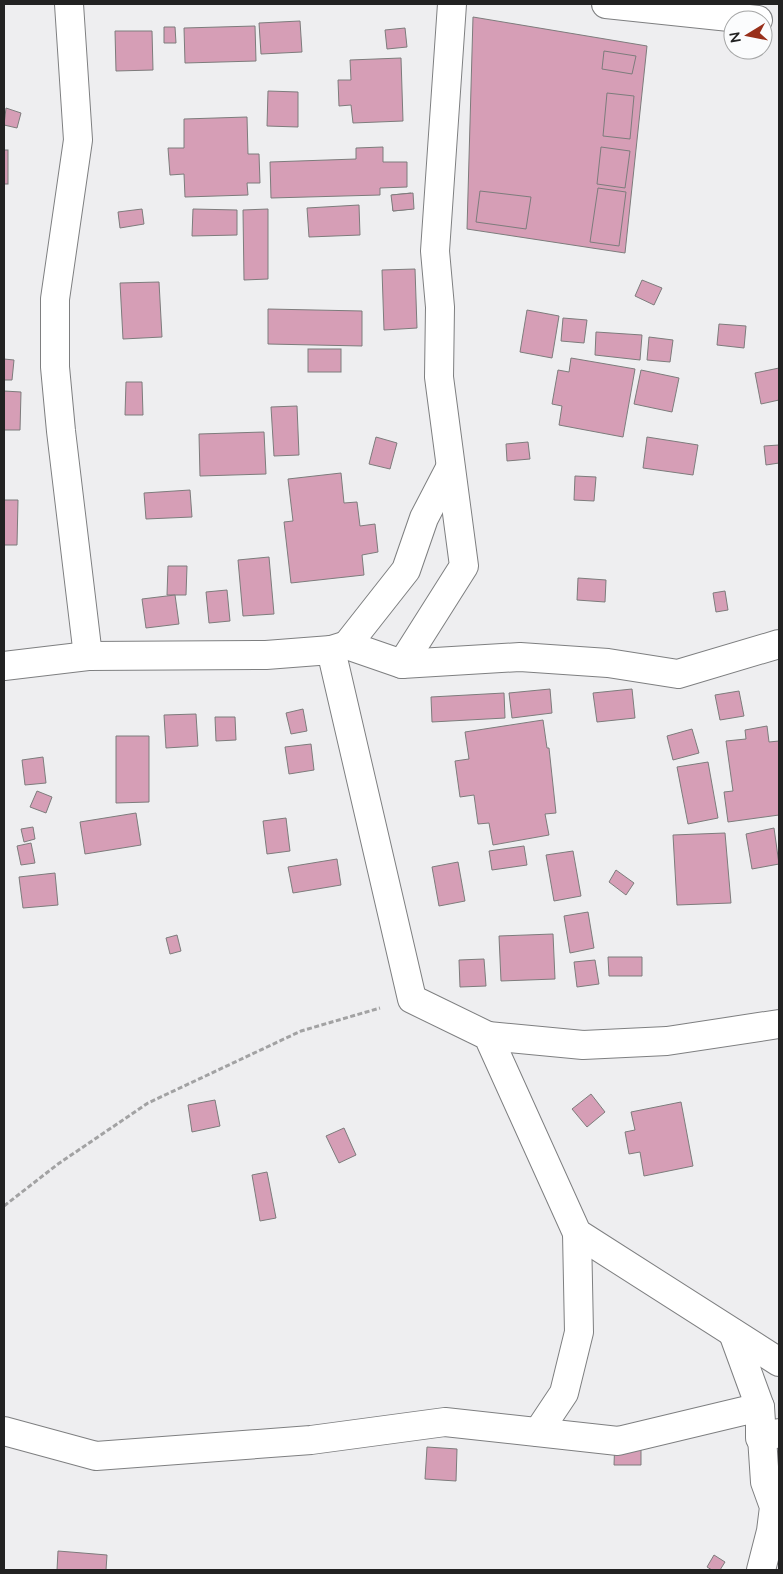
<svg xmlns="http://www.w3.org/2000/svg" width="783" height="1574" viewBox="0 0 783 1574" font-family="Lato,sans-serif">
	<style>
		.building { fill: #d69eb6; stroke: #7d7c7c }
		.lines { fill: none; stroke-linecap: round; stroke-linejoin: round }
		.minor-casing { stroke: #7e7f80; stroke-width: 30 }
		.path { stroke: #a2a2a3; stroke-width: 3; stroke-dasharray: 5 2.5; stroke-linecap: butt }
		.minor { stroke: #fff; stroke-width: 28 }
	</style>
	<rect width="100%" height="100%" fill="#eeeef0"/>
	<g class="building">
		<polygon points="473,17 647,46 625,253 467,229"/>
		<polygon points="300,21 302,52 261,54 259,23"/>
		<polygon points="255,26 256,61 185,63 184,28"/>
		<polygon points="164,27 175,27 176,43 164,43"/>
		<polygon points="405,28 407,47 387,49 385,30"/>
		<polygon points="115,31 152,31 153,70 116,71"/>
		<polygon points="604,51 636,56 632,74 602,69"/>
		<polygon points="401,58 403,121 353,123 351,105 339,106 338,80 351,80 350,60"/>
		<polygon points="268,91 298,92 298,127 267,126"/>
		<polygon points="607,93 634,96 630,139 603,136"/>
		<polygon points="6,108 21,113 17,128 4,125"/>
		<polygon points="247,117 248,154 259,154 260,183 247,183 248,195 185,197 184,174 170,175 168,148 184,148 184,119"/>
		<polygon points="383,147 383,162 407,162 407,187 380,188 380,195 271,198 270,162 356,159 356,148"/>
		<polygon points="601,147 630,151 625,188 597,184"/>
		<rect x="4" y="150" width="4" height="34"/>
		<polygon points="598,188 626,192 619,246 590,242"/>
		<polygon points="480,191 531,197 526,229 476,222"/>
		<polygon points="411,193 412,209 393,211 392,195"/>
		<polygon points="413,193 414,209 393,211 391,195"/>
		<polygon points="359,205 360,235 309,237 307,208"/>
		<polygon points="142,209 144,224 120,228 118,212"/>
		<polygon points="193,209 237,210 237,235 192,236"/>
		<polygon points="268,209 268,279 244,280 243,210"/>
		<polygon points="415,269 417,328 384,330 382,270"/>
		<polygon points="642,280 662,288 654,305 635,296"/>
		<polygon points="159,282 162,337 123,339 120,283"/>
		<polygon points="268,309 362,311 362,346 268,344"/>
		<polygon points="527,310 559,316 552,358 520,352"/>
		<polygon points="563,318 587,320 584,343 561,341"/>
		<polygon points="719,324 746,326 744,348 717,345"/>
		<polygon points="596,332 642,335 640,360 595,355"/>
		<polygon points="649,337 673,340 670,362 647,360"/>
		<rect x="308" y="349" width="33" height="23"/>
		<polygon points="571,358 635,369 623,437 559,425 562,406 552,404 558,370 569,372"/>
		<polygon points="4,359 14,360 12,380 4,380"/>
		<polygon points="779,368 779,400 761,404 755,373"/>
		<polygon points="641,370 679,378 672,412 634,404"/>
		<polygon points="126,382 142,382 143,415 125,415"/>
		<polygon points="4,391 21,392 20,430 4,430"/>
		<polygon points="297,406 299,455 274,456 271,407"/>
		<polygon points="264,432 266,474 200,476 199,434"/>
		<polygon points="376,437 397,443 390,469 369,464"/>
		<polygon points="647,437 698,445 693,475 643,468"/>
		<polygon points="528,442 530,459 507,461 506,444"/>
		<polygon points="779,445 779,463 766,465 764,446"/>
		<polygon points="341,473 344,503 357,502 360,526 375,524 378,552 362,555 364,575 291,583 284,522 293,521 288,479"/>
		<polygon points="575,476 596,477 594,501 574,500"/>
		<polygon points="190,490 192,517 146,519 144,493"/>
		<polygon points="4,500 18,500 17,545 4,545"/>
		<polygon points="269,557 274,614 243,616 238,560"/>
		<polygon points="168,566 187,566 186,595 167,595"/>
		<polygon points="578,578 606,580 605,602 577,600"/>
		<polygon points="227,590 230,621 209,623 206,592"/>
		<polygon points="725,591 728,610 716,612 713,593"/>
		<polygon points="175,595 179,624 146,628 142,599"/>
		<polygon points="550,689 552,713 512,718 509,693"/>
		<polygon points="632,689 635,718 597,722 593,693"/>
		<polygon points="739,691 744,716 720,720 715,695"/>
		<polygon points="504,693 505,718 432,722 431,697"/>
		<polygon points="303,709 307,731 291,734 286,713"/>
		<polygon points="196,714 198,746 166,748 164,715"/>
		<polygon points="215,717 235,717 236,740 216,741"/>
		<polygon points="543,720 547,748 549,748 556,813 545,814 549,835 493,845 489,823 478,824 474,795 460,797 455,761 469,759 465,732"/>
		<polygon points="767,726 769,742 779,741 779,815 728,822 724,792 733,791 726,741 746,739 745,730"/>
		<polygon points="692,729 699,753 673,760 667,736"/>
		<polygon points="116,736 149,736 149,802 116,803"/>
		<polygon points="311,744 314,770 289,774 285,747"/>
		<polygon points="43,757 46,783 25,785 22,760"/>
		<polygon points="708,762 718,818 688,824 677,767"/>
		<polygon points="37,791 52,797 46,813 30,807"/>
		<polygon points="136,813 141,845 85,854 80,822"/>
		<polygon points="286,818 290,851 267,854 263,821"/>
		<polygon points="33,827 35,839 24,842 21,829"/>
		<polygon points="774,828 779,864 752,869 746,834"/>
		<polygon points="725,833 731,903 677,905 673,835"/>
		<polygon points="31,843 35,863 21,865 17,846"/>
		<polygon points="524,846 527,865 492,870 489,851"/>
		<polygon points="573,851 581,896 554,901 546,855"/>
		<polygon points="337,859 341,885 293,893 288,867"/>
		<polygon points="458,862 465,901 439,906 432,867"/>
		<polygon points="616,870 634,883 626,895 609,882"/>
		<polygon points="55,873 58,905 23,908 19,877"/>
		<polygon points="588,912 594,948 570,953 564,916"/>
		<polygon points="553,934 555,979 501,981 499,936"/>
		<polygon points="177,935 181,951 170,954 166,938"/>
		<polygon points="608,957 642,957 642,976 609,976"/>
		<polygon points="484,959 486,986 460,987 459,960"/>
		<polygon points="595,960 599,984 577,987 574,962"/>
		<polygon points="591,1094 605,1112 587,1127 572,1109"/>
		<polygon points="215,1100 220,1126 192,1132 188,1105"/>
		<polygon points="681,1102 693,1166 644,1176 640,1152 629,1154 625,1132 635,1130 631,1112"/>
		<polygon points="344,1128 356,1155 339,1163 326,1136"/>
		<polygon points="267,1172 276,1218 260,1221 252,1175"/>
		<polygon points="615,1437 641,1437 641,1465 614,1465"/>
		<polygon points="427,1447 457,1449 456,1481 425,1479"/>
		<polygon points="58,1551 107,1555 106,1570 57,1570"/>
		<polygon points="714,1555 725,1562 720,1570 712,1570 707,1567"/>
	</g>
	<g class="lines">
		<g class="minor-casing">
			<g id="minor">
				<polyline points="69,4 78,140 55,299 55,367 61,431 88,656"/>
				<polyline points="606,4 758,20"/>
				<polyline points="347,645 406,570 424,518 450,468"/>
				<polyline points="331,650 347,645 402,664 520,657 608,663 678,674 779,644"/>
				<polyline points="402,664 464,566 439,377 440,307 435,251 452,4"/>
				<polyline points="4,666 88,656 266,655 331,650 412,999 488,1036 577,1233 779,1362"/>
				<polyline points="488,1036 583,1045 667,1041 779,1024"/>
				<polyline points="733,1333 760,1407 765,1482 774,1507 771,1531 761,1570"/>
				<polyline points="4,1431 96,1456 311,1440 445,1422 618,1441 760,1407 760,1438 779,1433"/>
				<polyline points="538,1432 564,1393 579,1332 577,1233"/>
			</g>
		</g>
		<polyline class="path" points="4,1206 58,1164 148,1103 301,1031 380,1008"/>
		<use href="#minor" class="minor"/>
	</g>
	<rect width="783" height="1574" fill="none" stroke="#222222" stroke-width="10"/>
	<g transform="translate(748 35) rotate(260)"><circle r="24" fill="#fbfcfd" stroke="#a4a5a5"/>
	<path d="M0-4L9 19L0 12L-9 19Z" fill="#982f1a"/>
	<text y="-8" font-size="14" font-weight="bold" text-anchor="middle" fill="#222222">N</text>
	</g>
</svg>
